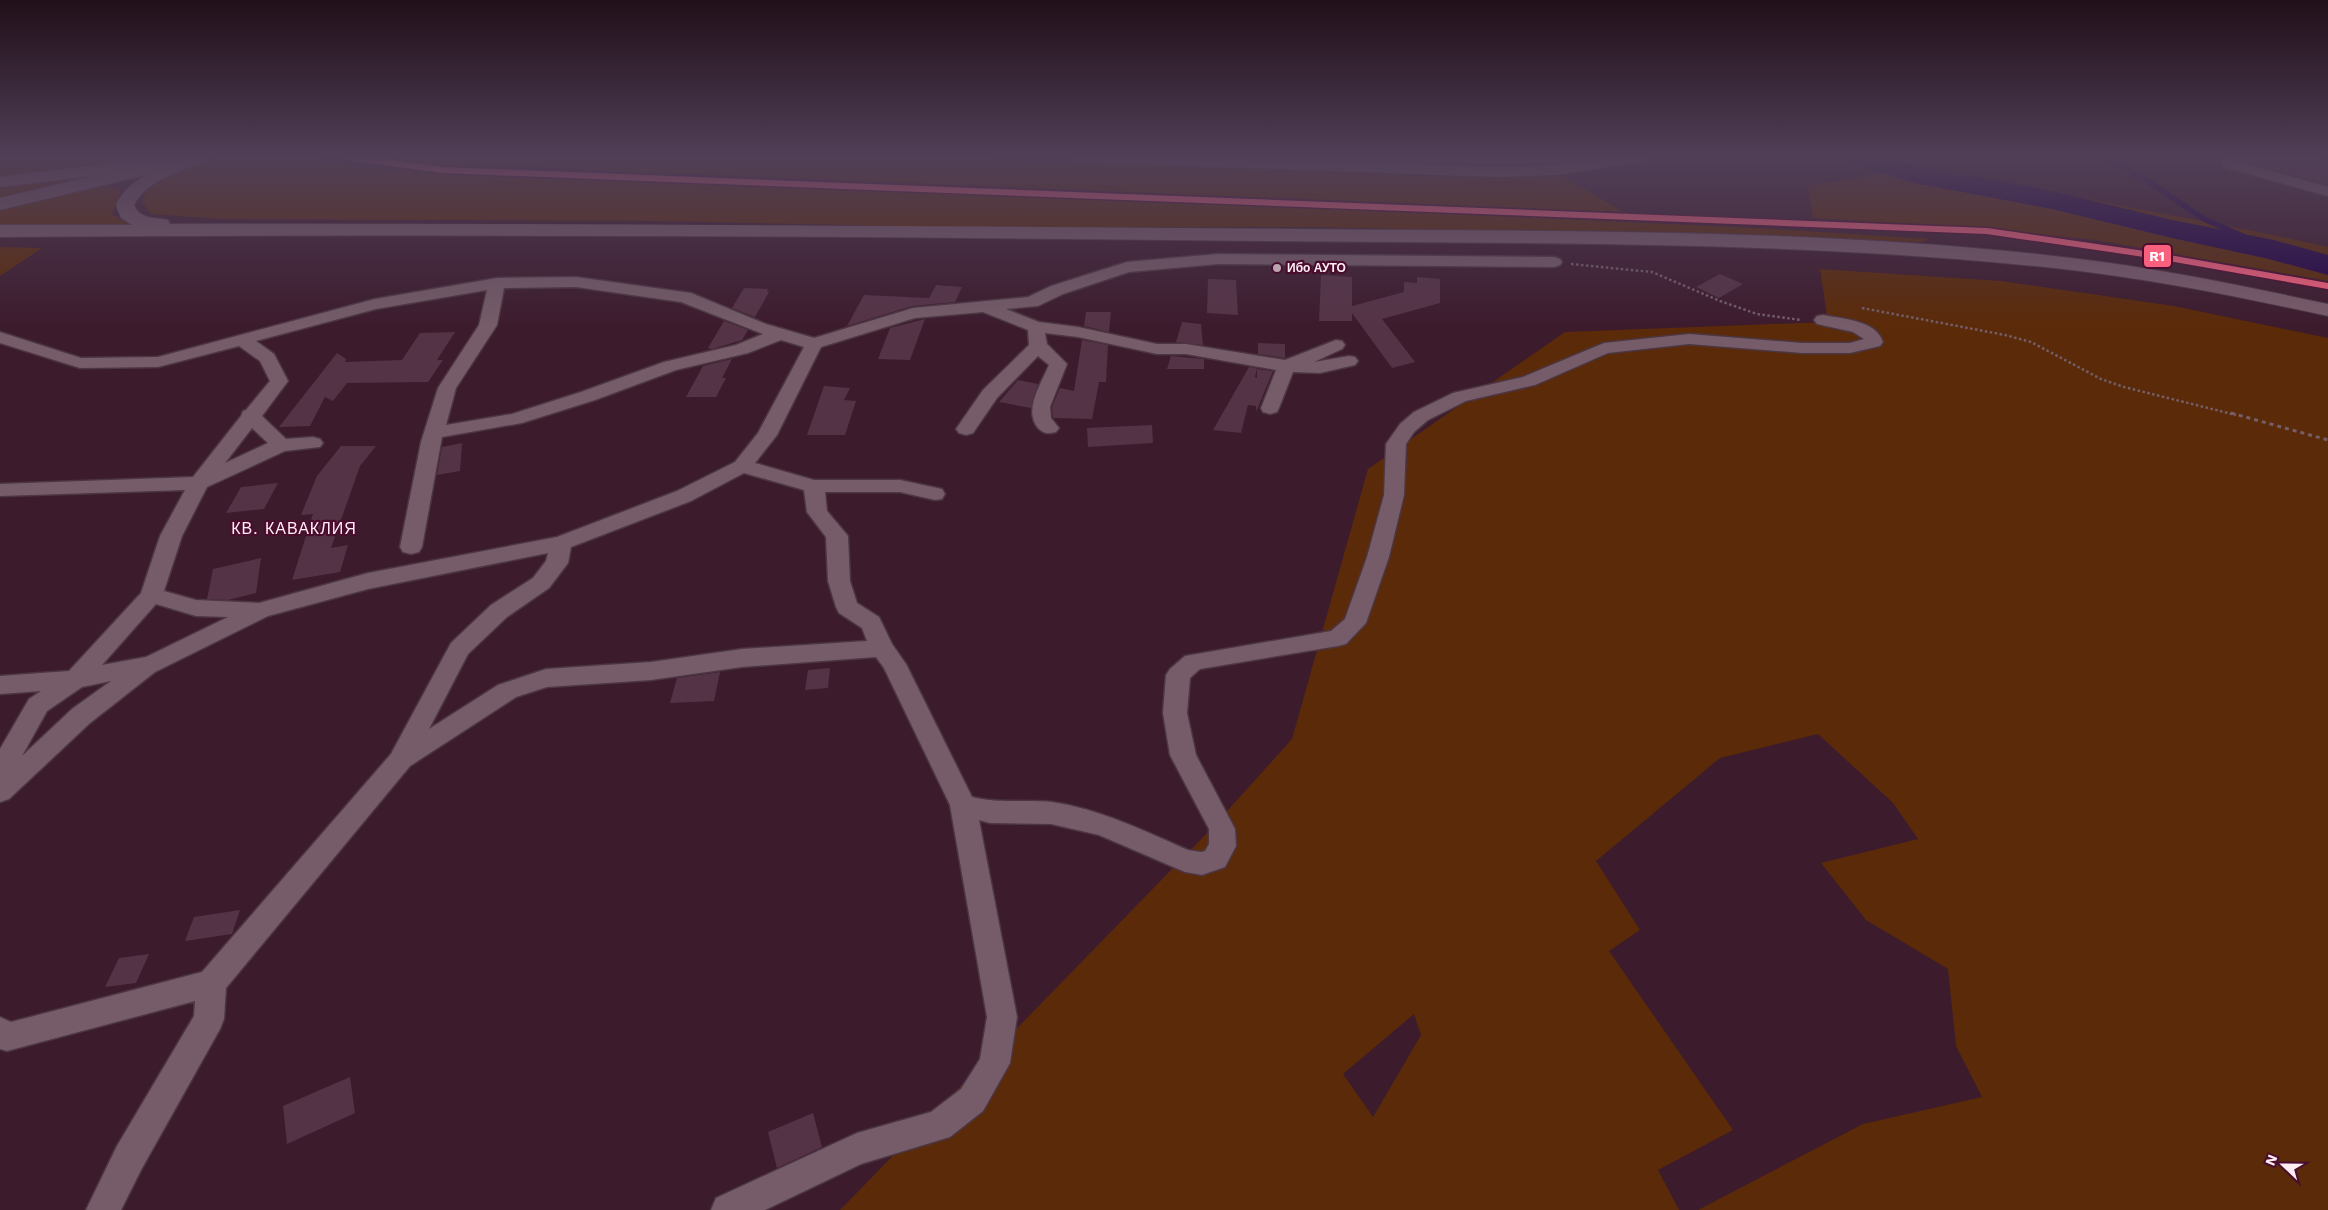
<svg xmlns="http://www.w3.org/2000/svg" width="2328" height="1210" viewBox="0 0 2328 1210" font-family="'Work Sans',sans-serif">
	<style>
		.green { fill: #5b2a08; fill-rule: evenodd }
		.lines { fill: none; stroke-linecap: round; stroke-linejoin: round }
		.stream { stroke: #220447; stroke-width: 5.5 }
		.river { fill: #220447; fill-rule: evenodd }
		.building { fill: #553346 }
		.service-casing { stroke: #4c3642; stroke-width: 10 }
		.minor-casing { stroke: #4c3642; stroke-width: 3 }
		.secondary-casing { stroke: #4c3642; stroke-width: 2 }
		.primary-casing { stroke: #4c3642; stroke-width: 2 }
		.path-far1 { stroke: #745f69; stroke-width: 2.5; stroke-dasharray: 2.5 2.5; stroke-linecap: butt }
		.path { stroke: #745f69; stroke-width: 3; stroke-dasharray: 4 4; stroke-linecap: butt }
		.service { stroke: #755c68; stroke-width: 8 }
		.minor { fill: #755c68; fill-rule: evenodd }
		.secondary { fill: #755c68; fill-rule: evenodd }
		.primary { fill: #795c6b; fill-rule: evenodd }
		.rail-1-casing { stroke: #4a0d2e; stroke-width: 9 }
		.rail-1 { stroke: #f8607d; stroke-width: 6 }
		.poi-dot { fill: #baa4ae; stroke: #4a0d2e; stroke-width: 2 }
		.labels { text-anchor: middle; dominant-baseline: central; stroke-width: 4.5; stroke-linejoin: round; paint-order: stroke }
		.far-poi-label { font-size: 12px; font-weight: bold; fill: #feeef4; stroke: #4a0d2e; text-anchor: start }
		.neighbourhood-label { font-size: 16px; letter-spacing: 1px; fill: #feeef4; stroke: #4a0d2e }
		.line-badge { stroke: #4a0d2e; stroke-width: 2 }
		.badge-label { font-size: 14px; text-anchor: middle; font-weight: bold; fill: #fff }
	</style>
	<rect width="100%" height="100%" fill="#3c1b2d"/>
	<g class="green">
		<polygon points="0,157 159,157 0,178"/>
		<path d="M224,157H310L350,166L450,175L1280,206L1776,229L1928,239L1923,242L1316,227H939L658,221L220,219L151,214L142,202L147,189C171,174 196,163 224,157Z"/>
		<polygon points="380,157 937,157 1454,177 1562,176 1624,212 495,166 431,164"/>
		<polygon points="1919,167 2259,232 2328,247 2328,281 2096,240 1966,227 1813,218 1808,186"/>
		<polygon points="93,177 0,198 0,186"/>
		<polygon points="110,186 121,192 112,214 132,226 0,227 0,209 91,188"/>
		<polygon points="0,247 42,248 0,276"/>
		<path d="M1820,269L2001,281L2174,306L2328,338V1210H1698L1863,1124L1982,1097L1956,1046L1948,969L1866,920L1821,863L1918,839L1893,803L1818,734L1720,758L1596,861L1640,930L1609,951L1733,1130L1658,1170L1679,1210H840L1210,830L1292,739L1368,469L1565,332L1828,322ZM1414,1014L1421,1035L1373,1117L1343,1074Z"/>
	</g>
	<g class="lines">
		<polyline class="stream" points="2104,157 2142,177 2204,219 2274,250"/>
		<polygon class="river" points="1846,157 1891,157 1919,166 2052,191 2172,220 2274,240 2328,255 2328,275 2269,259 2172,238 2052,209 1914,183 1850,163"/>
	</g>
	<g class="building">
		<polygon points="2247,157 2306,157 2328,161 2328,185 2246,162"/>
		<polygon points="1720,274 1743,284 1719,298 1696,287"/>
		<polygon points="1321,275 1352,277 1352,306 1404,292 1404,282 1417,283 1417,277 1440,279 1440,303 1382,319 1415,362 1392,368 1352,313 1352,321 1319,321"/>
		<polygon points="1208,279 1236,280 1238,315 1207,313"/>
		<polygon points="936,285 962,287 955,302 912,306 847,326 864,295 929,298"/>
		<polygon points="744,288 768,289 767,291 769,292 755,317 732,308"/>
		<polygon points="1086,312 1111,312 1109,332 1084,326"/>
		<polygon points="925,319 910,360 878,359 890,328"/>
		<polygon points="724,321 748,330 742,340 712,349 708,348"/>
		<polygon points="1182,322 1201,324 1203,345 1176,342"/>
		<polygon points="455,332 437,360 443,360 428,382 347,383 333,401 325,397 310,426 279,427 337,353 346,359 345,362 402,360 420,333"/>
		<polygon points="1082,340 1108,345 1106,382 1099,382 1092,419 1053,418 1052,407 1060,388 1074,391"/>
		<polygon points="1258,343 1285,344 1285,358 1258,354"/>
		<polygon points="1171,356 1204,359 1204,369 1167,369"/>
		<polygon points="732,359 722,378 726,378 716,397 686,397 703,366"/>
		<polygon points="1249,367 1257,368 1255,377 1257,378 1257,369 1273,371 1256,412 1256,406 1248,405 1241,433 1213,430"/>
		<polygon points="1018,380 1038,384 1031,408 999,402"/>
		<polygon points="824,386 850,388 844,400 856,401 845,435 807,435"/>
		<polygon points="1152,425 1153,443 1088,447 1087,428"/>
		<polygon points="462,443 460,471 437,475 442,447"/>
		<polygon points="341,446 376,446 360,466 331,548 348,545 340,572 292,580 313,514 301,515 317,476"/>
		<polygon points="278,483 264,509 226,513 241,487"/>
		<polygon points="261,558 256,593 228,600 207,599 213,569"/>
		<polygon points="830,668 828,688 805,690 808,670"/>
		<polygon points="720,672 714,701 670,703 677,678"/>
		<polygon points="240,910 232,934 185,941 194,917"/>
		<polygon points="149,954 136,983 105,987 119,958"/>
		<polygon points="350,1077 355,1113 287,1144 283,1106"/>
		<polygon points="813,1113 822,1147 777,1168 768,1132"/>
	</g>
	<g class="lines">
		<g class="service-casing">
			<path id="service" d="M1328,164C1410,151 1493,163 1576,157"/>
		</g>
		<g class="minor-casing">
			<g id="minor">
				<polygon points="2228,157 2243,157 2239,162 2328,187 2328,196 2224,167 2222,164"/>
				<path d="M1218,254L1554,257L1560,259L1562,262L1560,265L1554,267L1218,264L1129,272L1063,294L1038,306L1006,309L1039,322L1078,327L1157,344H1186L1285,360L1336,340L1342,341L1345,345L1342,349L1314,362L1349,356L1355,357L1358,361L1355,365L1320,373L1293,372L1279,408L1277,412L1270,414L1263,412L1261,408L1276,370L1186,354H1157L1078,337L1045,333L1047,344L1067,364L1050,407L1051,418L1059,428L1056,432C1048,434 1044,434 1038,428C1023,410 1041,384 1049,365L1038,356L997,398L973,433L966,435L959,433L956,429L983,390L1029,345L1028,330L983,312L915,318L821,347L777,435L755,463L814,480H900L942,489L945,494L942,499L935,500L900,492H825L827,511L848,536L850,581L857,603L879,617L892,644L906,664L972,797C999,804 1025,799 1052,802C1100,809 1144,831 1188,850L1201,852L1205,851L1209,844V829L1170,755L1163,713L1166,675L1170,669L1185,656L1331,631L1345,619L1367,557L1384,495L1386,444L1400,424L1414,412L1453,393L1523,377L1604,343L1689,334L1802,343H1850L1864,339L1853,332L1817,324L1814,320L1817,316L1823,315C1843,319 1876,320 1883,342L1880,346L1850,353H1802L1689,344L1608,353L1535,385L1466,401L1428,420L1414,432L1406,444L1404,495L1389,557L1366,623L1346,644L1338,646L1200,669L1190,678L1187,713L1196,755L1235,829L1236,846L1225,867L1202,875L1185,872L1099,835L1051,824L990,823L979,820L1017,1017L1010,1063L983,1111L950,1137L861,1164L765,1210H711L716,1198L857,1133L931,1112L961,1089L980,1059L987,1017L950,805L884,668L876,657L742,667L651,680L547,687L516,697L410,766L226,988L224,1019L220,1029L141,1170L121,1210H86L117,1146L194,1016L195,1001L7,1051L0,1049V1017L11,1022L202,972L391,754L451,643L491,605L533,578L546,561L548,553L368,589L268,616L155,672L90,723L9,799L0,802V749L29,699L41,691L0,694V676L69,671L141,593L160,536L185,490L0,496V484L193,477L241,416L243,411L246,410L270,381L260,361L239,346L158,367L80,368L0,343V332L81,358L158,357L375,299L497,278L576,277L691,293L766,324L814,338L913,308L1028,297L1051,286L1127,262ZM576,287L681,302L763,334L736,345L664,362L581,392L512,414L446,425L456,388L497,325L504,288ZM487,290L479,325L438,388L421,442L400,547L403,552L411,554L419,552L422,547L442,437L522,423L595,400L676,370L748,353L781,340L804,347L758,433L735,462L677,491L557,537L368,573L259,603L196,600L164,591L182,536L207,487L285,451L320,447L323,443L320,439L313,437L286,439L262,416L288,381L274,354L256,341L376,309ZM252,428L268,443L225,463ZM744,473L804,490L807,512L826,537L828,581L836,607L839,613L862,628L867,641L742,649L651,662L546,669L498,685L429,729L468,654L507,617L549,588L568,563L571,547L691,501ZM156,604L196,616L228,617L146,657L102,665ZM111,681L72,709L22,756L47,711L82,687Z"/>
			</g>
		</g>
		<g class="secondary-casing">
			<g id="secondary">
				<polygon points="175,157 193,157 195,160 192,164 0,210 0,198"/>
				<polygon points="1072,157 1237,157 1500,167 1554,165 1603,157 1649,157 1646,161 1640,162 1554,175 1500,177 1081,162 1075,161"/>
			</g>
		</g>
		<g class="primary-casing">
			<path id="primary" d="M162,157H209L206,161C183,170 145,181 134,205C140,220 155,217 168,220L170,224C543,223 916,226 1290,229C1550,232 1813,227 2071,258C2158,268 2243,286 2328,304V316C2240,297 2152,279 2063,269C1798,240 1532,244 1266,241C844,236 422,234 0,237V225H132L121,218L116,205C125,186 141,178 159,168L0,187V177Z"/>
		</g>
		<g class="path-far1">
			<polyline points="1571,264 1652,272 1720,301 1757,314 1801,320"/>
			<polyline points="1862,308 2005,335 2031,342 2101,379 2124,387 2236,415"/>
		</g>
		<polyline class="path" points="2231,413 2328,440"/>
		<use href="#service" class="service"/>
		<use href="#minor" class="minor"/>
		<use href="#secondary" class="secondary"/>
		<use href="#primary" class="primary"/>
		<g class="rail-1-casing">
			<polyline id="rail-1" points="348,157 442,170 1987,231 2158,256 2328,286"/>
		</g>
		<use href="#rail-1" class="rail-1"/>
	</g>
	<linearGradient id="sky" x2="0" y2="1"><stop stop-color="#210f19"/><stop offset="0.48" stop-color="#503f57"/><stop offset="1" stop-color="#503f57" stop-opacity="0"/></linearGradient>
	<rect width="2328" height="327" fill="url(#sky)"/>
	<circle class="poi-dot" cx="1277" cy="268" r="5"/>
	<g class="labels">
		<g class="far-poi-label">
			<text x="1287" y="268">Ибо АУТО</text>
		</g>
		<g class="neighbourhood-label">
			<text x="294" y="528">КВ. КАВАКЛИЯ</text>
		</g>
	</g>
	<rect class="line-badge" x="2143" y="244" width="29" height="24" rx="5" fill="#f8607d"/>
	<g class="badge-label">
		<text x="2157" y="261">R1</text>
	</g>
	<g transform="translate(2283 1165) rotate(292)" stroke="#4a0d2e" stroke-width="4" paint-order="stroke">
	<path d="M0-4L9 19L0 12L-9 19Z" fill="#feeef4"/>
	<text y="-8" font-size="14" font-weight="bold" text-anchor="middle" fill="#feeef4">N</text>
	</g>
</svg>
